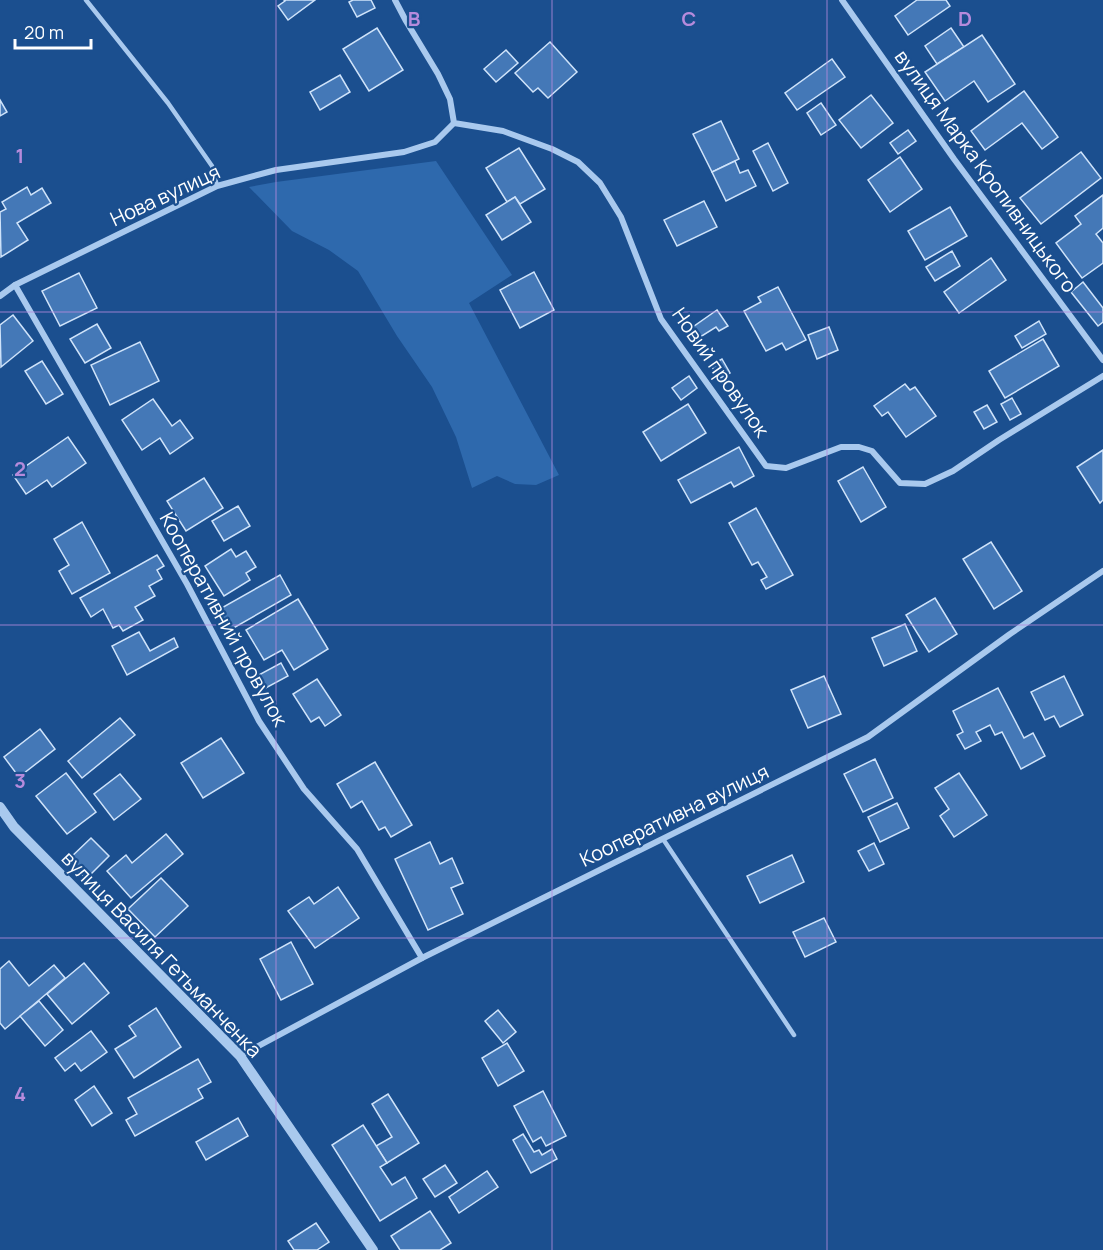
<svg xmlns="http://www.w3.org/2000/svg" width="1103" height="1250" viewBox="0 0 1103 1250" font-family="Manrope,sans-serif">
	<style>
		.green { fill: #2e69ad }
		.building { fill: #4478b7; stroke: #cfe3fa; stroke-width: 1.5 }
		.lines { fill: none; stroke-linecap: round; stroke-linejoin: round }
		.service { stroke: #a9c9ee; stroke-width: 4.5 }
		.minor { stroke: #a9c9ee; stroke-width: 6 }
		.tertiary { stroke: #a9c9ee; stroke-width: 10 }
		.grid { fill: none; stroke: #b68bdc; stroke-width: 1.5; stroke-opacity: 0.55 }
		.labels { text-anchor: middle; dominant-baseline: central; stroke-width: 4.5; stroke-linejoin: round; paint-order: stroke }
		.street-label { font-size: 20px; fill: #fff; stroke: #1b4f8f }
		.grid-label { font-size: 20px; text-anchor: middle; font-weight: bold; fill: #b68bdc; stroke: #1b4f8f; stroke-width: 4.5; stroke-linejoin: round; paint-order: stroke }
	</style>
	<rect width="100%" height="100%" fill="#1b4f8f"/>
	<polygon class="green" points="436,161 512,275 469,303 559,475 536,485 515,484 497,476 472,488 456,437 432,387 397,336 358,271 329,250 292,231 249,187 276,182"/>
	<g class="building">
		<polygon points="284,0 315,0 288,20 278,6 285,1"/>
		<polygon points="353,0 371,0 375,8 357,17 349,2"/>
		<polygon points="917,0 946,0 950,6 908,35 895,16"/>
		<polygon points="377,28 403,70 369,91 343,49"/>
		<polygon points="951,28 964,47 937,64 925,46"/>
		<polygon points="982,35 1015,84 988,102 974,81 945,101 925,72"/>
		<polygon points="550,42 577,72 548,98 538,88 533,92 515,73"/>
		<polygon points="506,50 518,63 496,82 484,69"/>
		<polygon points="832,59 845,77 797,110 785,93"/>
		<polygon points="340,75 350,92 320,110 310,92"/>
		<polygon points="1024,91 1058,137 1042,149 1022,123 985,150 971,131"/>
		<polygon points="871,95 893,123 861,148 839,120"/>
		<polygon points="0,100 7,112 0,116"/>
		<polygon points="821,103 836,125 821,135 807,113"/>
		<polygon points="721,121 739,159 712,172 693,134"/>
		<polygon points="908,130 916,141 898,154 890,143"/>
		<polygon points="768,143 788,183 773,191 753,151"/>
		<polygon points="519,148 545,189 520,204 515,197 507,202 486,168"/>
		<polygon points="1081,152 1101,178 1041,224 1020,198"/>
		<polygon points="900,157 922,189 890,212 868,180"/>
		<polygon points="735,161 740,173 748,170 756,186 726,201 712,172"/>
		<polygon points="27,187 31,195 42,188 51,203 17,223 28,240 1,257 0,212 6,209 2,202"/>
		<polygon points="1103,195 1103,228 1096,234 1103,243 1103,263 1082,278 1056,243 1081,224 1075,216"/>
		<polygon points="515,197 531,222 502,240 486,215"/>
		<polygon points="704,201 717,227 677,246 664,220"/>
		<polygon points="950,207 967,236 925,260 908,231"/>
		<polygon points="952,251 960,266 935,281 926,267"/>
		<polygon points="991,258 1006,280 959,313 944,292"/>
		<polygon points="534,272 554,310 520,328 500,290"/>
		<polygon points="79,273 97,308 60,326 42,291"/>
		<polygon points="1083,282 1103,308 1103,322 1098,326 1071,292"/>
		<polygon points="778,287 806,340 786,350 782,343 766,351 744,311 761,302 758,297"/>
		<polygon points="717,310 728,326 719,331 716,327 697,339 690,329"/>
		<polygon points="13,315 33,341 1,367 0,325"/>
		<polygon points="1039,321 1046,334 1022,348 1015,336"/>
		<polygon points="97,324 111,348 85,363 70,339"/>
		<polygon points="829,327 838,350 817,359 808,335"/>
		<polygon points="1043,339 1059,366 1005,398 989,371"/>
		<polygon points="140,342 159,381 110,405 91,365"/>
		<polygon points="722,359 730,373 719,379 711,365"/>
		<polygon points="42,361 63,394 46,404 25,371"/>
		<polygon points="689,376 697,388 681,400 672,388"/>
		<polygon points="905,384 910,390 915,387 936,416 906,437 888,412 882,416 874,406"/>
		<polygon points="1012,398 1021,414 1010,420 1001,404"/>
		<polygon points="153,399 172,426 180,420 193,438 170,454 160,438 142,450 122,420"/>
		<polygon points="688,404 706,433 661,461 643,432"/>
		<polygon points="987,405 997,422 984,429 974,412"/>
		<polygon points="68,437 86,463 52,487 47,480 26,494 13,475"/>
		<polygon points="739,447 754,476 734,487 731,482 691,503 678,480"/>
		<polygon points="1103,450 1103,500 1100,503 1077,467"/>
		<polygon points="863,467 886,507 861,522 838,481"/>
		<polygon points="204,478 223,508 186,531 167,501"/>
		<polygon points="238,506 250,526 224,541 212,521"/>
		<polygon points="756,508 793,575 766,589 761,580 767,577 758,562 752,565 729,523"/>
		<polygon points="82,522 110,573 72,594 59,571 69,565 54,539"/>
		<polygon points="991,542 1022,591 994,609 963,559"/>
		<polygon points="231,549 236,557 246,551 256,567 246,573 250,580 224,596 205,566"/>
		<polygon points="157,555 164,566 157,570 162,579 149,586 155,596 135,607 143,620 123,631 119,625 113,628 103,609 91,617 80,598"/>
		<polygon points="280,575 291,595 230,630 218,610"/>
		<polygon points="935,598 957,634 929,652 906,615"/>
		<polygon points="298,599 328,649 294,670 282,650 264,660 246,630"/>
		<polygon points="905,624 917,651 884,666 872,638"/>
		<polygon points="139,632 150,651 174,638 178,647 127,675 112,646"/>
		<polygon points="281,663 288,676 262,690 255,677"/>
		<polygon points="824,676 841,714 808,728 791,690"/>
		<polygon points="1064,676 1083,715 1060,727 1054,716 1045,720 1031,692"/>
		<polygon points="317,679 341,715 325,726 319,717 311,722 293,694"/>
		<polygon points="998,688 1024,738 1033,733 1045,756 1021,769 1002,732 995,735 990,725 976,732 981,741 965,749 957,735 963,732 953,711"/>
		<polygon points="120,718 135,735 82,778 68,761"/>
		<polygon points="40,729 55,749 19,777 4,757"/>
		<polygon points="221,738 244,773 203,798 181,763"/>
		<polygon points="875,759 893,798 863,812 844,774"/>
		<polygon points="375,762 412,825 391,837 385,827 379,830 362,801 351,808 337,784"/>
		<polygon points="66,773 96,812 67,834 36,796"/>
		<polygon points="959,773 987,815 954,837 940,816 949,809 935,788"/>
		<polygon points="120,774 141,799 114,820 94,794"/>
		<polygon points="897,803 909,828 880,842 868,817"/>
		<polygon points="166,834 183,854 131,898 107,871 126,855 132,863"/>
		<polygon points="91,838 109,856 86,879 68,860"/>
		<polygon points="430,842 440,864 452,858 463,883 451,888 463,914 428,930 395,859"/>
		<polygon points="874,843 884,864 869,871 858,851"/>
		<polygon points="792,855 804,882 760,903 747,876"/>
		<polygon points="161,878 188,906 155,937 128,909"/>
		<polygon points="338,887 359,918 315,948 288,911 309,897 314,904"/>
		<polygon points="824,918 836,942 805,957 793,932"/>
		<polygon points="291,942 313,984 281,1000 260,959"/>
		<polygon points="9,961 29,986 54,965 65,978 5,1029 0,1023 0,969"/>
		<polygon points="84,963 109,993 72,1024 47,994"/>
		<polygon points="39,1001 63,1030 45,1046 20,1016"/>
		<polygon points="156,1008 181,1047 134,1078 115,1049 136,1036 129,1026"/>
		<polygon points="498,1010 516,1032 503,1043 485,1021"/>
		<polygon points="91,1031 107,1052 81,1071 75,1063 65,1071 55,1058"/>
		<polygon points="507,1043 524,1071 498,1086 482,1058"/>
		<polygon points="198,1059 211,1082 198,1089 203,1098 135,1136 126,1120 137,1114 128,1098"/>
		<polygon points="94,1086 112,1113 92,1126 75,1100"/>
		<polygon points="543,1091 566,1136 546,1146 541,1137 533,1142 514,1106"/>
		<polygon points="388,1094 419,1143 387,1163 376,1146 392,1137 372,1104"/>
		<polygon points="238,1118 248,1136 206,1160 196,1142"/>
		<polygon points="363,1125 387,1163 380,1167 392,1185 405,1177 417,1198 380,1221 332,1145"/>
		<polygon points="523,1134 534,1152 539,1150 542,1155 552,1149 557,1159 531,1173 513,1140"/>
		<polygon points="445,1165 457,1183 435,1197 423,1179"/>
		<polygon points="487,1171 498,1187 459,1213 449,1197"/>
		<polygon points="430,1211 451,1243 440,1250 400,1250 391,1236"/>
		<polygon points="316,1223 329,1242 317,1250 294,1250 288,1241"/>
	</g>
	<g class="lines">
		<g class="service">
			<polyline points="86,0 168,103 212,166 217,186"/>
			<polyline points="663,839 794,1035"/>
		</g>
		<g class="minor">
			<polyline points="395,0 406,21 438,74 450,99 454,123 503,131 552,149 578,162 600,183 621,217 661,319 766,466 786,468 841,447 859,447 872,451 900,483 925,484 953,471 999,440 1103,376"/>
			<polyline points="842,0 954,159 1103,360"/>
			<polyline points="15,285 187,584 259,721 304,789 357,849 422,958"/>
			<polyline points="0,296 15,285 217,186 276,170 404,152 435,142 454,123"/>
			<polyline points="240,1056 422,958 868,737 1010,634 1103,571"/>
		</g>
		<polyline class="tertiary" points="0,807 14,827 240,1056 373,1250"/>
	</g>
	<path class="grid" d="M276,0V1250M552,0V1250M827,0V1250M0,312H1103M0,625H1103M0,938H1103"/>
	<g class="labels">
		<g class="street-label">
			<text transform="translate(986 171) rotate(54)">вулиця Марка Кропивницького</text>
			<text transform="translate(165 195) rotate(-25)">Нова вулиця</text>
			<text transform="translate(721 372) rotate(55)">Новий провулок</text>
			<text transform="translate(224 619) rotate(61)">Кооперативний провулок</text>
			<text transform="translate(674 815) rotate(-26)">Кооперативна вулиця</text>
			<text transform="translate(162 954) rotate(46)">вулиця Василя Гетьманченка</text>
		</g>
	</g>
	<g class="grid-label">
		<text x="414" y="26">B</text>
		<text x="689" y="26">C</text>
		<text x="965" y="26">D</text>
		<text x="20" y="163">1</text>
		<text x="20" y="476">2</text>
		<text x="20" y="788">3</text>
		<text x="20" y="1101">4</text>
	</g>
	<path d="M15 39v9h76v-9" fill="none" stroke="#ffffff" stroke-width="3"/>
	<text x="24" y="39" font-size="18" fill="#ffffff" stroke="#1b4f8f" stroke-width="4.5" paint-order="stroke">20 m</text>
</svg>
